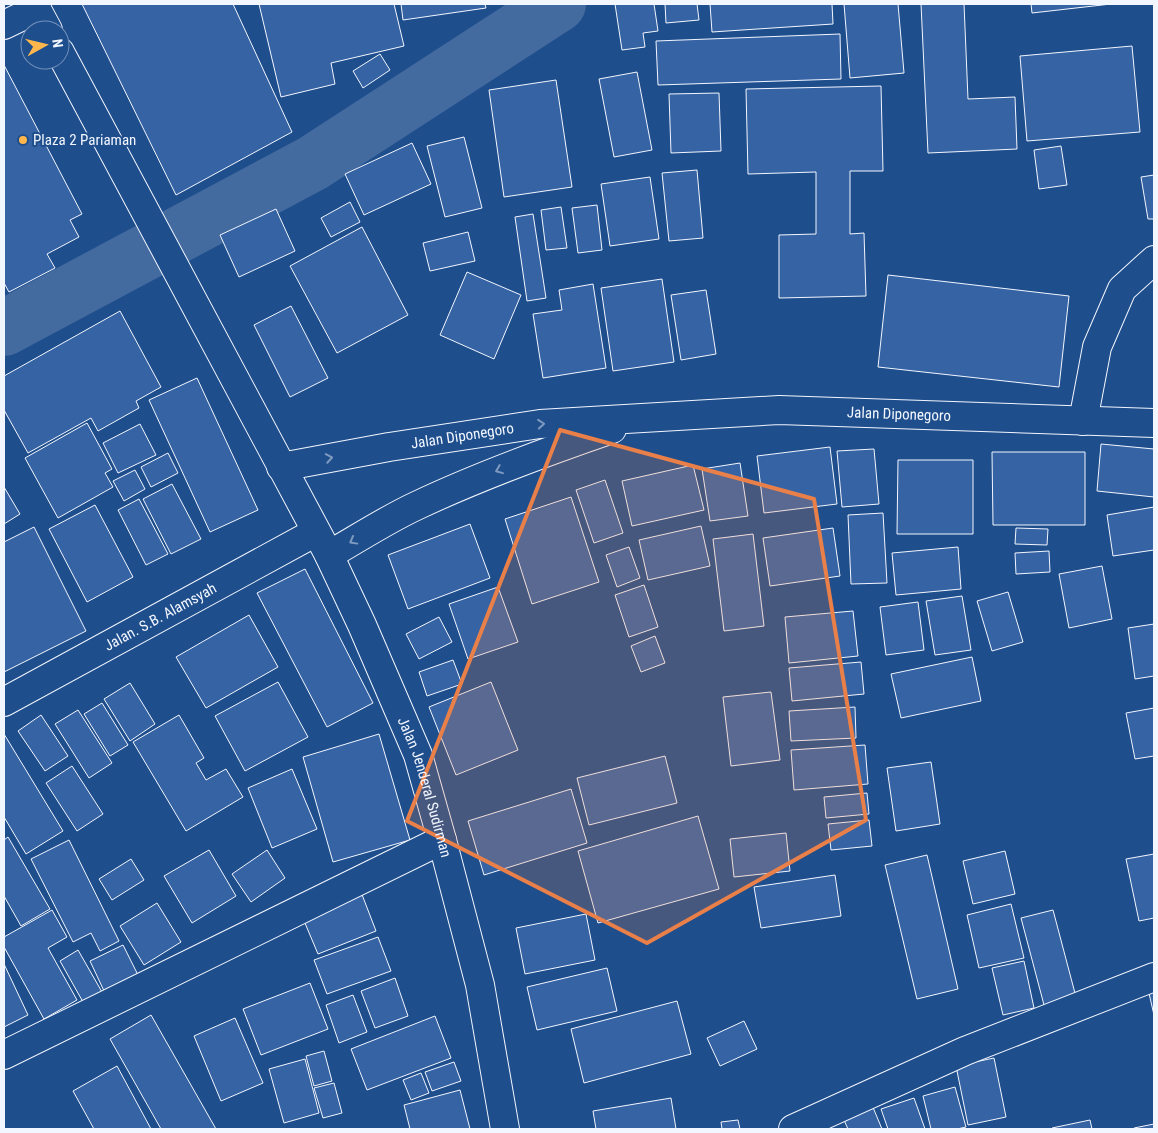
<svg xmlns="http://www.w3.org/2000/svg" width="1158" height="1133" viewBox="0 0 1158 1133" font-family="'Roboto Condensed',sans-serif">
	<style>
		.lines { fill: none; stroke-linecap: round; stroke-linejoin: round }
		.river { stroke: #446ba0; stroke-width: 56 }
		.building { fill: #3563a3; stroke: #f2f6ff }
		.minor-casing { stroke: #f2f6ff; stroke-width: 30 }
		.major-casing { stroke: #f2f6ff; stroke-width: 30 }
		.minor { stroke: #1f4e8c; stroke-width: 28 }
		.major { stroke: #1f4e8c; stroke-width: 28 }
		.oneway { stroke: #7e9ac0 }
		.marked { fill: #ea8049; fill-opacity: 0.2; stroke: #ea8049; stroke-width: 4; stroke-linejoin: round }
		.poi-dot { fill: #ffb74d; stroke: #1f4e8c; stroke-width: 2 }
		.labels { text-anchor: middle; dominant-baseline: central; stroke-width: 4; stroke-linejoin: round; paint-order: stroke }
		.poi-label { font-size: 15px; fill: #f2f6ff; stroke: #1f4e8c; text-anchor: start }
		.street-label { font-size: 15px; fill: #f2f6ff; stroke: #1f4e8c }
	</style>
	<rect width="100%" height="100%" fill="#1f4e8c"/>
	<g class="lines">
		<polyline class="river" points="4,328 313,163 558,4"/>
	</g>
	<g class="building">
		<polygon points="82,4 233,4 292,132 176,195"/>
		<polygon points="259,4 394,4 404,46 331,63 335,84 281,97"/>
		<polygon points="401,4 485,4 486,8 403,20"/>
		<polygon points="615,4 654,4 658,31 643,33 645,47 622,50"/>
		<polygon points="665,4 697,4 699,20 666,23"/>
		<polygon points="710,4 832,4 833,24 712,32"/>
		<polygon points="844,4 898,4 904,73 850,78"/>
		<polygon points="921,4 964,4 968,99 1015,97 1017,149 928,153"/>
		<polygon points="1031,4 1111,4 1032,13"/>
		<polygon points="840,34 841,79 658,85 656,41"/>
		<polygon points="1132,46 1140,132 1027,141 1020,56"/>
		<polygon points="380,54 390,70 363,88 353,71"/>
		<polygon points="4,65 82,214 70,220 79,237 47,254 55,268 9,292 4,283"/>
		<polygon points="637,72 652,150 614,157 599,79"/>
		<polygon points="556,80 572,187 504,197 489,90"/>
		<polygon points="881,86 883,171 850,171 850,234 864,233 866,296 779,298 779,235 816,234 816,172 748,174 746,89"/>
		<polygon points="719,93 721,151 671,153 669,94"/>
		<polygon points="464,137 482,208 445,217 427,146"/>
		<polygon points="412,143 431,184 364,215 345,174"/>
		<polygon points="1061,146 1067,185 1039,189 1034,150"/>
		<polygon points="697,170 703,238 669,241 662,173"/>
		<polygon points="1154,175 1154,219 1148,219 1141,177"/>
		<polygon points="650,177 659,239 610,246 601,184"/>
		<polygon points="350,202 360,222 331,237 321,218"/>
		<polygon points="597,205 602,250 578,253 572,208"/>
		<polygon points="561,207 567,248 546,250 541,210"/>
		<polygon points="276,209 295,251 239,277 220,235"/>
		<polygon points="533,214 546,298 527,301 515,217"/>
		<polygon points="362,227 408,315 337,353 290,266"/>
		<polygon points="468,232 475,261 430,271 423,243"/>
		<polygon points="467,272 521,295 494,359 440,335"/>
		<polygon points="888,275 1069,296 1059,387 878,367"/>
		<polygon points="662,279 674,362 613,371 601,288"/>
		<polygon points="593,284 606,368 543,378 533,314 562,310 559,290"/>
		<polygon points="706,290 716,354 681,360 671,295"/>
		<polygon points="291,306 328,378 290,397 254,325"/>
		<polygon points="120,311 161,387 136,401 139,408 98,431 91,418 28,453 4,410 4,376"/>
		<polygon points="197,378 258,510 210,532 149,400"/>
		<polygon points="87,423 112,469 105,473 113,487 58,518 25,458"/>
		<polygon points="140,424 156,455 118,473 103,443"/>
		<polygon points="1101,444 1154,449 1154,497 1097,491"/>
		<polygon points="830,447 837,504 764,513 757,456"/>
		<polygon points="874,449 879,504 842,507 837,451"/>
		<polygon points="992,452 1085,452 1085,525 993,525"/>
		<polygon points="168,453 178,473 151,487 141,467"/>
		<polygon points="898,460 973,460 973,534 897,534"/>
		<polygon points="740,463 748,516 710,521 702,469"/>
		<polygon points="693,465 704,510 632,526 622,481"/>
		<polygon points="135,470 145,489 124,501 113,481"/>
		<polygon points="605,480 623,533 594,543 576,490"/>
		<polygon points="172,484 201,539 171,554 143,499"/>
		<polygon points="4,487 20,514 4,524"/>
		<polygon points="571,497 599,582 532,604 505,519"/>
		<polygon points="139,499 168,554 146,565 118,510"/>
		<polygon points="95,505 133,577 87,602 49,529"/>
		<polygon points="1154,507 1154,550 1113,556 1107,515"/>
		<polygon points="883,513 887,583 851,584 848,515"/>
		<polygon points="470,524 490,578 408,609 388,555"/>
		<polygon points="701,526 710,566 648,580 639,540"/>
		<polygon points="34,527 86,631 4,672 4,542"/>
		<polygon points="833,528 840,576 770,586 763,538"/>
		<polygon points="1016,528 1048,529 1047,545 1015,544"/>
		<polygon points="753,534 764,626 724,631 713,539"/>
		<polygon points="629,547 640,578 617,587 606,555"/>
		<polygon points="958,547 961,589 896,595 892,553"/>
		<polygon points="1049,551 1050,572 1016,574 1015,553"/>
		<polygon points="1102,566 1112,619 1069,628 1059,574"/>
		<polygon points="305,569 373,703 327,727 257,593"/>
		<polygon points="644,585 658,627 629,637 615,595"/>
		<polygon points="498,587 518,642 468,659 449,604"/>
		<polygon points="1008,592 1023,642 992,651 977,601"/>
		<polygon points="962,596 971,650 935,655 926,601"/>
		<polygon points="918,602 924,650 886,655 880,607"/>
		<polygon points="853,611 858,656 789,663 785,617"/>
		<polygon points="249,615 278,667 206,708 176,657"/>
		<polygon points="439,617 452,642 419,659 406,634"/>
		<polygon points="1154,624 1154,676 1135,679 1128,628"/>
		<polygon points="655,636 665,663 641,672 631,646"/>
		<polygon points="972,657 981,701 901,718 891,674"/>
		<polygon points="453,660 462,684 427,696 419,672"/>
		<polygon points="861,662 864,694 792,701 789,668"/>
		<polygon points="278,682 308,737 245,771 215,716"/>
		<polygon points="491,682 518,750 456,775 429,707"/>
		<polygon points="130,683 155,724 130,741 104,699"/>
		<polygon points="771,692 780,760 731,766 723,697"/>
		<polygon points="102,703 128,745 110,756 84,714"/>
		<polygon points="855,707 856,738 791,741 789,711"/>
		<polygon points="1154,708 1154,756 1135,759 1126,713"/>
		<polygon points="78,710 112,763 89,778 55,724"/>
		<polygon points="41,715 68,756 45,771 18,731"/>
		<polygon points="179,715 204,758 196,763 206,780 226,769 243,797 186,831 133,742"/>
		<polygon points="4,734 63,831 26,854 4,817"/>
		<polygon points="379,734 410,840 333,862 303,757"/>
		<polygon points="865,745 868,784 794,790 791,750"/>
		<polygon points="665,756 677,803 589,825 577,778"/>
		<polygon points="931,762 940,824 896,831 887,768"/>
		<polygon points="72,766 103,814 77,831 46,783"/>
		<polygon points="292,769 317,829 272,848 248,788"/>
		<polygon points="571,789 587,843 484,875 468,821"/>
		<polygon points="867,793 869,814 826,818 824,797"/>
		<polygon points="698,816 719,889 598,923 578,851"/>
		<polygon points="869,820 872,846 831,850 828,824"/>
		<polygon points="786,833 790,871 734,877 730,839"/>
		<polygon points="8,837 50,909 21,926 4,896 4,840"/>
		<polygon points="69,840 119,941 100,951 91,933 73,942 31,859"/>
		<polygon points="209,850 236,896 192,923 164,876"/>
		<polygon points="267,850 285,878 251,902 232,874"/>
		<polygon points="1005,851 1015,894 973,904 963,861"/>
		<polygon points="1154,854 1154,918 1139,921 1126,859"/>
		<polygon points="927,855 958,989 917,999 885,865"/>
		<polygon points="131,859 144,880 112,900 99,879"/>
		<polygon points="835,875 841,916 761,928 754,887"/>
		<polygon points="361,892 376,931 318,954 302,916"/>
		<polygon points="157,903 181,942 144,965 120,926"/>
		<polygon points="1011,904 1024,958 979,968 967,915"/>
		<polygon points="52,910 67,937 48,948 77,1000 44,1019 4,947 4,937"/>
		<polygon points="1053,910 1076,997 1044,1005 1021,918"/>
		<polygon points="586,914 595,960 525,974 516,928"/>
		<polygon points="378,937 391,971 327,994 314,960"/>
		<polygon points="123,945 139,977 105,993 90,961"/>
		<polygon points="78,950 102,992 83,1002 60,961"/>
		<polygon points="1024,961 1034,1008 1003,1015 992,968"/>
		<polygon points="4,964 28,1015 4,1027"/>
		<polygon points="607,968 617,1011 537,1030 527,987"/>
		<polygon points="395,978 408,1016 375,1028 361,991"/>
		<polygon points="310,983 328,1029 261,1055 243,1009"/>
		<polygon points="1154,987 1154,1015 1148,989"/>
		<polygon points="353,995 367,1032 339,1043 326,1005"/>
		<polygon points="677,1001 691,1054 584,1083 571,1029"/>
		<polygon points="151,1015 216,1129 161,1129 110,1039"/>
		<polygon points="435,1016 451,1058 367,1090 351,1049"/>
		<polygon points="235,1018 263,1083 221,1101 194,1036"/>
		<polygon points="744,1021 757,1049 720,1066 707,1038"/>
		<polygon points="324,1051 332,1081 314,1086 306,1056"/>
		<polygon points="994,1058 1006,1117 968,1125 956,1066"/>
		<polygon points="305,1059 319,1113 284,1123 269,1069"/>
		<polygon points="454,1062 461,1081 432,1091 425,1072"/>
		<polygon points="117,1066 151,1129 94,1129 73,1091"/>
		<polygon points="421,1073 429,1093 411,1100 403,1080"/>
		<polygon points="334,1083 342,1113 323,1118 314,1088"/>
		<polygon points="955,1087 966,1127 957,1129 931,1129 923,1096"/>
		<polygon points="460,1090 470,1129 410,1129 404,1105"/>
		<polygon points="671,1098 676,1129 596,1129 593,1111"/>
		<polygon points="914,1098 925,1129 888,1129 881,1109"/>
		<polygon points="872,1105 882,1129 848,1129 843,1118"/>
		<polygon points="738,1120 740,1129 722,1129 721,1122"/>
		<polygon points="1090,1120 1092,1129 1053,1129 1052,1128"/>
		<polygon points="1154,1124 1154,1129 1135,1129 1134,1128"/>
	</g>
	<g class="lines">
		<g class="minor-casing">
			<g id="minor">
				<polyline points="4,25 37,9"/>
				<polyline points="1083,421 1097,347 1122,289 1154,260"/>
				<path id="s1" d="M4,702L316,532"/>
				<polyline points="4,1055 442,840"/>
				<polyline points="793,1129 965,1051 1154,977"/>
			</g>
		</g>
		<g class="major-casing">
			<g id="major">
				<polyline points="34,4 48,30"/>
				<path id="s2" d="M60,52L329,555L362,625L418,755L442,840L480,985L505,1129"/>
				<path id="s3" d="M281,467L389,447L540,424L779,410L1154,423"/>
				<path d="M329,555C357,539 386,520 416,506C479,476 545,452 612,429"/>
			</g>
		</g>
		<use href="#minor" class="minor"/>
		<use href="#major" class="major"/>
	</g>
	<defs><path id="oneway-chevron" d="M-2-3.5L2.5 0L-2 3.5" fill="none" stroke-width="1.6" stroke-linecap="round" stroke-linejoin="round" transform="scale(1.25)"/></defs>
	<g class="oneway">
		<use href="#oneway-chevron" transform="translate(541 424) rotate(-5)"/>
		<use href="#oneway-chevron" transform="translate(329 458) rotate(-10)"/>
		<use href="#oneway-chevron" transform="translate(499 470) rotate(158)"/>
		<use href="#oneway-chevron" transform="translate(353 541) rotate(151)"/>
	</g>
	<path class="marked" d="M560,430L814,499L866,820L647,943L407,821Z"/>
	<circle class="poi-dot" cx="23" cy="140" r="5"/>
	<g class="labels">
		<g class="poi-label">
			<text x="33" y="140">Plaza 2 Pariaman</text>
		</g>
		<g class="street-label">
			<text stroke="none"><textPath href="#s3" startOffset="622">Jalan Diponegoro</textPath></text>
			<text stroke="none"><textPath href="#s3" startOffset="184">Jalan Diponegoro</textPath></text>
			<text stroke="none"><textPath href="#s1" startOffset="178">Jalan. S.B. Alamsyah</textPath></text>
			<text stroke="none"><textPath href="#s2" startOffset="822">Jalan Jenderal Sudirman</textPath></text>
		</g>
	</g>
	<rect width="1158" height="1133" fill="none" stroke="#f2f6ff" stroke-width="10"/>
	<g transform="translate(45 45) rotate(82)"><circle r="24" fill="#1f4e8c" stroke="#7391ba"/>
	<path d="M0-4L9 19L0 12L-9 19Z" fill="#ffb74d"/>
	<text y="-8" font-size="14" font-weight="bold" text-anchor="middle" fill="#f2f6ff">N</text>
	</g>
</svg>
